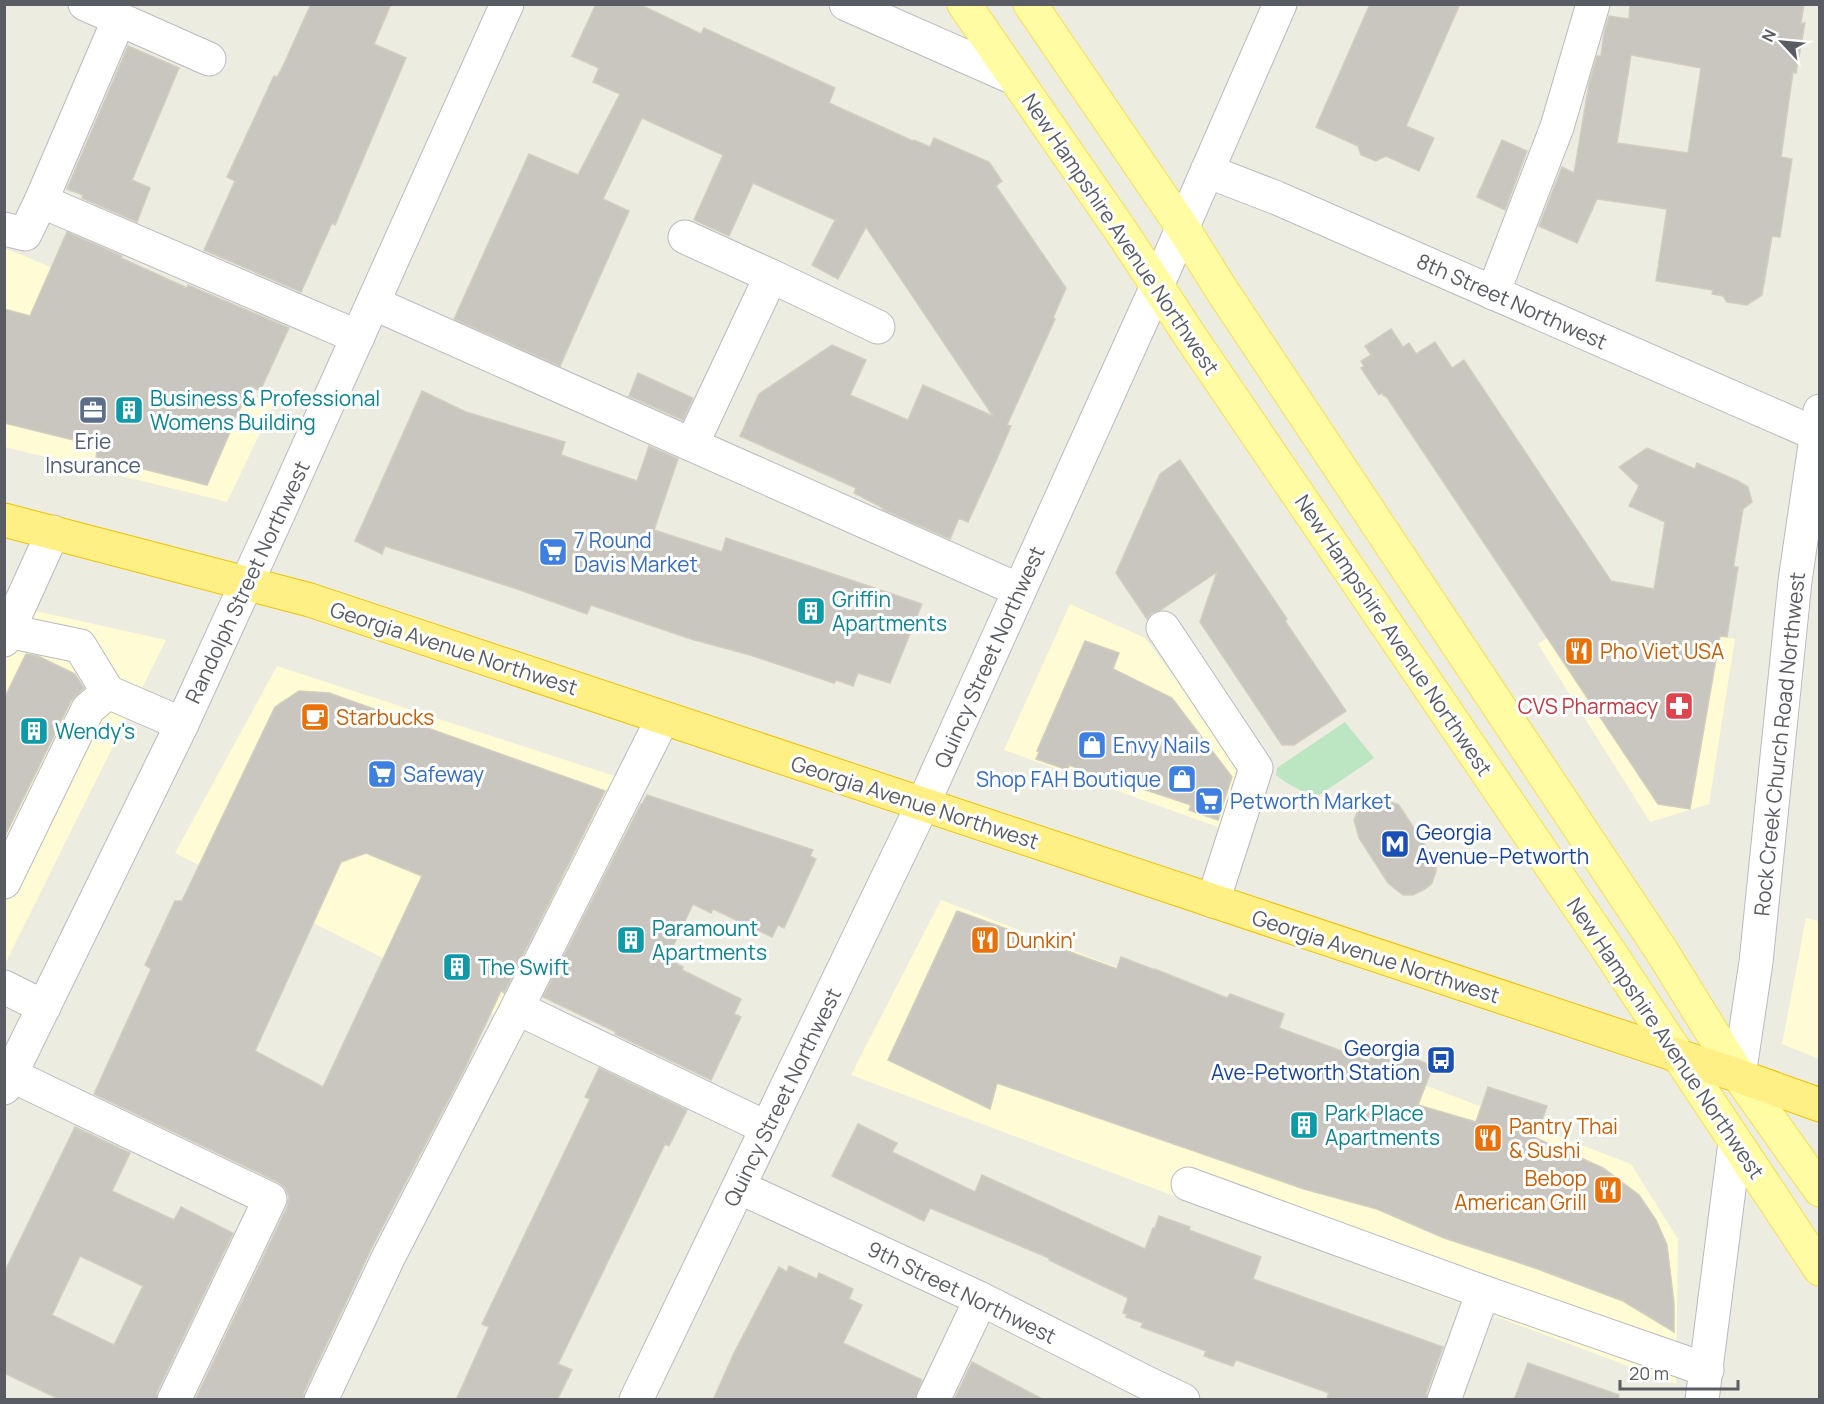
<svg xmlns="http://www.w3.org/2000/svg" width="1824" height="1404" viewBox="0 0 1824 1404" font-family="Manrope,sans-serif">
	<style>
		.commercial { fill: #fffbd4 }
		.green { fill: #bbe6c1 }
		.building { fill: #c8c6be; stroke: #d2cebf; stroke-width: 1.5; fill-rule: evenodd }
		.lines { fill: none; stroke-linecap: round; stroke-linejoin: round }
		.minor-casing { stroke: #b9bac0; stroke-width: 35 }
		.major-casing { stroke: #f7de50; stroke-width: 35 }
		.highway-casing { stroke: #eec200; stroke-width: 35 }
		.minor { stroke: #fff; stroke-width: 33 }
		.major { stroke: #fffca4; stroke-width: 33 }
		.highway { stroke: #fff086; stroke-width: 33 }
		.labels { text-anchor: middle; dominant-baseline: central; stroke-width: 6; stroke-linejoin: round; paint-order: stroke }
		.street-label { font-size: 21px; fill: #595c62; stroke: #fff }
		.culture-label { font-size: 21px; fill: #0d838f; stroke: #fff; text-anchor: start }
		.service-label { font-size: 21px; fill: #4e5e75; stroke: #fff }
		.shop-label { font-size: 21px; fill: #366cbe; stroke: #fff; text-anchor: start }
		.food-label { font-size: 21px; fill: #c56008; stroke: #fff; text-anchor: start }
		.health-label { font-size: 21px; fill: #be3a42; stroke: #fff; text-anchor: end }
		.transit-label { font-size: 21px; fill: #164399; stroke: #fff; text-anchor: start }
	</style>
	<rect width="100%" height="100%" fill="#edece0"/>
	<g class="commercial">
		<polygon points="5,249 20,254 179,323 173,367 274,404 227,502 5,447"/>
		<polygon points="1624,587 1652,624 1735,639 1709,804 1650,822 1538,644"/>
		<polygon points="5,604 166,640 5,964"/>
		<polygon points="1070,604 1145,638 1248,773 1229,831 1004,750"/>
		<polygon points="277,666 639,784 523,1029 175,853"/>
		<polygon points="941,900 1631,1164 1678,1239 1676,1384 851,1075"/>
		<polygon points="1806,918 1819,921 1819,1059 1782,1044"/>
	</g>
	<polygon class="green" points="1345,722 1374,758 1315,798 1287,783 1276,775 1277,768"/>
	<g class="building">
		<polygon points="311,4 391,4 374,44 406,58 335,225 332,223 301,292 204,250 235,181 227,177 274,76 277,77 283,66"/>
		<polygon points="596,4 639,4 701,34 704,28 835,88 829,103 913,141 914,140 930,147 934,138 989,162 1002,181 996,186 1066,288 1053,318 1055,319 1007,425 1011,426 996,461 968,522 959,518 950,539 882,509 883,508 854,493 856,488 740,436 759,394 832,345 866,360 850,395 908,420 923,385 993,416 866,227 838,279 812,265 835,220 753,183 729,236 694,220 723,155 642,118 603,199 629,211 560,366 454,319 529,154 578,175 620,94 593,82 599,68 572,56"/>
		<polygon points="1370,4 1460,4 1406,126 1434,138 1419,171 1386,156 1376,161 1361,155 1358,146 1316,127"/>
		<path d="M1630,4H1804L1801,23H1805L1796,73L1793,72L1781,157L1792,159L1780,237L1772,236L1762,295L1747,305L1727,302L1723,296L1712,294L1713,290L1656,281L1667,209L1597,199L1577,243L1539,226L1562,167L1574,173L1589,84L1597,56H1601L1604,33L1609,16L1629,19ZM1631,55L1701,68L1688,153L1617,143Z"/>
		<polygon points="128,46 179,68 132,180 150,188 137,222 82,198 83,195 67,189"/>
		<polygon points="1502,140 1527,151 1505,210 1477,197"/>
		<polygon points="67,232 122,256 121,258 187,288 188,285 289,328 260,391 250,386 207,485 96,457 98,446 4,423 4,309 30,316"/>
		<polygon points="1391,329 1403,347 1409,343 1416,354 1435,342 1452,368 1464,360 1611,581 1654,589 1665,522 1629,506 1639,486 1619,467 1647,448 1695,469 1697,463 1738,481 1748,487 1752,502 1743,509 1734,563 1734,567 1738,567 1727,637 1720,636 1690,809 1658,804 1386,396 1384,396 1382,393 1379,395 1361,368 1364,366 1361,361 1371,355 1365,346"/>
		<polygon points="638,373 693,398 683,420 629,396"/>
		<polygon points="422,391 466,412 565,442 561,455 637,481 649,446 678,459 654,530 722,552 726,538 922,604 890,683 858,673 853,686 836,680 834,683 750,655 691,639 591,605 587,614 517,589 385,546 382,554 355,541"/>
		<polygon points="1180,460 1287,619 1285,621 1346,711 1294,745 1282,745 1200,622 1217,572 1162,609 1152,613 1147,619 1116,573 1160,474"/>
		<polygon points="1085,641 1119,653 1113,669 1172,698 1232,777 1218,820 1189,810 1191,805 1125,783 1124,785 1069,765 1068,770 1036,759 1039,752 1037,751"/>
		<polygon points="26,654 38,656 75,674 84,688 71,701 4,838 4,699"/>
		<path d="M299,691L329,693L605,791L504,993L501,991L464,1070L372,1247L304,1392L303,1400H195L287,1207L289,1197L285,1188L278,1182L94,1094L151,969L145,965L175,901H182L275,707ZM366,853L422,876L323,1087L255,1051L341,862Z"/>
		<polygon points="647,795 813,850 810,856 816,859 784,928 778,925 772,937 713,909 711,913 693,904 667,959 683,967 682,970 741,999 734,1014 741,1017 711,1080 615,1034 616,1032 543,997 641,804 642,804"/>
		<polygon points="1381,798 1399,805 1436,862 1436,871 1432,883 1425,889 1413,895 1403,895 1388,883 1359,838 1354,820 1357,813 1364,804 1372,800"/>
		<polygon points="957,911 1117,969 1121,957 1155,970 1155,969 1227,998 1230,994 1284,1014 1279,1028 1369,1061 1376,1044 1433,1066 1418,1105 1476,1122 1488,1087 1547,1106 1536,1138 1603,1168 1639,1195 1656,1220 1667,1245 1674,1304 1674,1332 1623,1301 1535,1268 1444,1238 1377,1209 1304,1189 997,1083 990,1109 888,1060"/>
		<polygon points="599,1068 687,1110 669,1146 665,1144 558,1364 572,1370 557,1400 456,1400 489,1327 482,1324 590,1099 585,1097"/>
		<polygon points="858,1124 897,1143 892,1152 975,1192 982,1175 1145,1249 1153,1228 1155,1228 1159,1216 1190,1227 1189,1230 1261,1257 1253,1279 1443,1347 1426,1394 1426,1400 1326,1400 1329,1393 1236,1360 1233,1366 1204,1356 1206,1351 1141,1327 1143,1323 1126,1317 1127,1314 1123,1313 1128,1298 1049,1260 1049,1258 930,1208 924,1221 832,1176"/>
		<path d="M75,1127L130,1153L112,1191L174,1220L181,1207L233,1233L157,1392L156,1400H61L4,1373V1273ZM80,1256L143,1286L114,1345L52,1315Z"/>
		<polygon points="789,1266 817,1279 819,1273 853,1289 849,1299 862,1305 843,1343 922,1380 915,1400 713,1400 734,1353 779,1267 787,1272"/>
		<polygon points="972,1362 1044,1400 954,1400"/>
		<polygon points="1528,1363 1619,1395 1618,1400 1514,1400"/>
	</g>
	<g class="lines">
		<g class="minor-casing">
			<g id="minor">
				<polyline points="85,4 209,59"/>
				<polyline points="846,4 1014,78"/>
				<polyline points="1207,171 1277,198 1816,434"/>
				<polyline points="41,201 119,19"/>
				<polyline points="4,229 25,234 41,201 358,337"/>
				<polyline points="685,237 771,276"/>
				<polyline points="1493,293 1557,127 1593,4"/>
				<polyline points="373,303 1019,590"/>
				<polyline points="692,444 771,276 878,327"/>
				<polyline points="1163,628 1256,768 1213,901"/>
				<polyline points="8,631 80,646 108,692 182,724"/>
				<polyline points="4,640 53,532"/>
				<polyline points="4,882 88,709 108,692"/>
				<polyline points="4,987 44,1007"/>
				<polyline points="517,1008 663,718"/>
				<polyline points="11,1075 270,1199 174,1400"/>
				<polyline points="1739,1076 1756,962 1795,581 1820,411"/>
				<polyline points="4,1088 182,724 275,521 507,4"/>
				<polyline points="1188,1184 1483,1292 1707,1370"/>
				<polyline points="739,1187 981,1299 1151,1385 1183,1400"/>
				<polyline points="321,1400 389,1256 517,1008 767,1128"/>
				<polyline points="636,1400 923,804 1157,286 1280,4"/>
				<polyline points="933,1400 981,1299"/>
				<polyline points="1444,1400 1483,1292"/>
				<polyline points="1702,1400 1735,1142"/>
			</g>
		</g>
		<g class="major-casing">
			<g id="major">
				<polyline points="964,4 1121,231 1192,339 1605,945 1820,1269"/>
				<polyline points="1030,4 1183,228 1221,289 1661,950 1739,1076 1820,1190"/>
			</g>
		</g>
		<g class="highway-casing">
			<polyline id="highway" points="4,520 310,600 1739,1076 1820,1105"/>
		</g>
		<use href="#minor" class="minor"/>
		<use href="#major" class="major"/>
		<use href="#highway" class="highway"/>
	</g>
	<defs>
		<g id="office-square" transform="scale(1.5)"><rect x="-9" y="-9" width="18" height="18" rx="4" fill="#5c6f8a" stroke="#fff"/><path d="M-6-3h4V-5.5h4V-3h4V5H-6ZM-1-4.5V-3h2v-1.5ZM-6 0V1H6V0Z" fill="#fff"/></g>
		<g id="building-square" transform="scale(1.5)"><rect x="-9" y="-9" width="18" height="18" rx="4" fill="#0f9aa8" stroke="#fff"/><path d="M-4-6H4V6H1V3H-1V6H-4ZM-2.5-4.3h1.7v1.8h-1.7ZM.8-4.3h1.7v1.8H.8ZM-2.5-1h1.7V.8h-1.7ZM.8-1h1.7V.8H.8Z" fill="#fff"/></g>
		<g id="supermarket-square" transform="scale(1.5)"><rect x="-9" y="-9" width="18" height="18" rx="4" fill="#3f7fe0" stroke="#fff"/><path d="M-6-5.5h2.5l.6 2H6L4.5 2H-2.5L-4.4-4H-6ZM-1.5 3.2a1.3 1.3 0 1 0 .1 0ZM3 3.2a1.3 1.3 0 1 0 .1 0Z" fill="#fff"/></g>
		<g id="restaurant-square" transform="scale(1.5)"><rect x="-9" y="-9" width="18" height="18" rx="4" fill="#e8710a" stroke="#fff"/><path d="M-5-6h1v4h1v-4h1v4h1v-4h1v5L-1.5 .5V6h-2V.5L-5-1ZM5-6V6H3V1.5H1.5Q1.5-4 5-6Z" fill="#fff"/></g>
		<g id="pharmacy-square" transform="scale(1.5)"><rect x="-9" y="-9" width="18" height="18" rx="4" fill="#e0444e" stroke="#fff"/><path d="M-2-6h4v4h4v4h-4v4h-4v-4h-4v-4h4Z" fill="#fff"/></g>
		<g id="cafe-square" transform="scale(1.5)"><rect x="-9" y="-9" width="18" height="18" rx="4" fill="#e8710a" stroke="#fff"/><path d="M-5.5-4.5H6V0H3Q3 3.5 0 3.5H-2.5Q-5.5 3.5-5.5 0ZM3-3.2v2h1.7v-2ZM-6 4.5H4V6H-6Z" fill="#fff"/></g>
		<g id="shop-square" transform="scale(1.5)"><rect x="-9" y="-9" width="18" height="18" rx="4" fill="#3f7fe0" stroke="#fff"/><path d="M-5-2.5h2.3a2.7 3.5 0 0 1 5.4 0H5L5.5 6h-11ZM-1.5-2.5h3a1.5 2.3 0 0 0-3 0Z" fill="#fff"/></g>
		<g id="metro-square" transform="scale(1.5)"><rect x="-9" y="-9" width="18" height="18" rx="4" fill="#1a4fb4" stroke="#fff"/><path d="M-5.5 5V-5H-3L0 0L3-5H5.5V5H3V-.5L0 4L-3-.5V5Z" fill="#fff"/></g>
		<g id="bus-square" transform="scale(1.5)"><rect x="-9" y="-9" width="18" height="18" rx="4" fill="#1a4fb4" stroke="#fff"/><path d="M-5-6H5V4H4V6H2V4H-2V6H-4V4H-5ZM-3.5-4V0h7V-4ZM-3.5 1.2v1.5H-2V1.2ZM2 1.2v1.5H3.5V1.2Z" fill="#fff"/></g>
	</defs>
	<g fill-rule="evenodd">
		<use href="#office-square" x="93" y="410"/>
		<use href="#building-square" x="129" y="410"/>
		<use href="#supermarket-square" x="553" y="552"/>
		<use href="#building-square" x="811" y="611"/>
		<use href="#restaurant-square" x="1579" y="651"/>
		<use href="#pharmacy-square" x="1679" y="706"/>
		<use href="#cafe-square" x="315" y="717"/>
		<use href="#building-square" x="34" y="731"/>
		<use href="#shop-square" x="1092" y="745"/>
		<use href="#supermarket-square" x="382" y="774"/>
		<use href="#shop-square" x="1182" y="779"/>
		<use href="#supermarket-square" x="1209" y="801"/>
		<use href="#metro-square" x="1395" y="844"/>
		<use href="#building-square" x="631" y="940"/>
		<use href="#restaurant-square" x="985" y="940"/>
		<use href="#building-square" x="457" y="967"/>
		<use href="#bus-square" x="1441" y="1060"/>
		<use href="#building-square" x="1304" y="1125"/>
		<use href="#restaurant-square" x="1488" y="1138"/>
		<use href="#restaurant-square" x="1608" y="1190"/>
	</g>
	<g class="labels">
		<g class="street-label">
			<text transform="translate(1121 234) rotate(56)">New Hampshire Avenue Northwest</text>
			<text transform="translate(1512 301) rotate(24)">8th Street Northwest</text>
			<text transform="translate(247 582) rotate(-65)">Randolph Street Northwest</text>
			<text transform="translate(1394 635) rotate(56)">New Hampshire Avenue Northwest</text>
			<text transform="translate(454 648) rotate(18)">Georgia Avenue Northwest</text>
			<text transform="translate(989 657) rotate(-66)">Quincy Street Northwest</text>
			<text transform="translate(1779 744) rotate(-84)">Rock Creek Church Road Northwest</text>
			<text transform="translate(915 802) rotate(18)">Georgia Avenue Northwest</text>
			<text transform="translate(1376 956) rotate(18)">Georgia Avenue Northwest</text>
			<text transform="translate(1666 1038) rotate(56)">New Hampshire Avenue Northwest</text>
			<text transform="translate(782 1097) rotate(-64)">Quincy Street Northwest</text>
			<text transform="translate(962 1292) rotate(26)">9th Street Northwest</text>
		</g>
		<g class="culture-label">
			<text x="150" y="398">Business &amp; Professional<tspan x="150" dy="24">Womens Building</tspan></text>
			<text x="832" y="599">Griffin<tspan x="832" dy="24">Apartments</tspan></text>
			<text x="55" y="731">Wendy's</text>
			<text x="652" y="928">Paramount<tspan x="652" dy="24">Apartments</tspan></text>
			<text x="478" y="967">The Swift</text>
			<text x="1325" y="1113">Park Place<tspan x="1325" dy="24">Apartments</tspan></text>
		</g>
		<g class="service-label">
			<text x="93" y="441">Erie<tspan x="93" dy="24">Insurance</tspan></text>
		</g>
		<g class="shop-label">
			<text x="574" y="540">7 Round<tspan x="574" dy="24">Davis Market</tspan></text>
			<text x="1113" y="745">Envy Nails</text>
			<text x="403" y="774">Safeway</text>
			<text x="1161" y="779" text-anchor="end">Shop FAH Boutique</text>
			<text x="1230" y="801">Petworth Market</text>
		</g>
		<g class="food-label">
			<text x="1600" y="651">Pho Viet USA</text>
			<text x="336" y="717">Starbucks</text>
			<text x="1006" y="940">Dunkin'</text>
			<text x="1509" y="1126">Pantry Thai<tspan x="1509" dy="24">&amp; Sushi</tspan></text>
			<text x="1587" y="1178" text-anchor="end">Bebop<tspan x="1587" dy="24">American Grill</tspan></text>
		</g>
		<g class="health-label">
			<text x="1658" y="706">CVS Pharmacy</text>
		</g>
		<g class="transit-label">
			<text x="1416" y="832">Georgia<tspan x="1416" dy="24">Avenue–Petworth</tspan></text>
			<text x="1420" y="1048" text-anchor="end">Georgia<tspan x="1420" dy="24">Ave-Petworth Station</tspan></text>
		</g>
	</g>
	<rect width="1824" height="1404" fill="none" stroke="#595c62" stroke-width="12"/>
	<g transform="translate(1782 42) rotate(296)" stroke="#ffffff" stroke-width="4.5" paint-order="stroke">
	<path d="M0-4.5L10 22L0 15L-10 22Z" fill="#595c62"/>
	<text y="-9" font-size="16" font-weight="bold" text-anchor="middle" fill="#595c62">N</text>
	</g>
	<path d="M1620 1380v9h118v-9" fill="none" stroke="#595c62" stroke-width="3"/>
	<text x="1629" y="1380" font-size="18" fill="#595c62" stroke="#ffffff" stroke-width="4.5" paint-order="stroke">20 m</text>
</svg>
